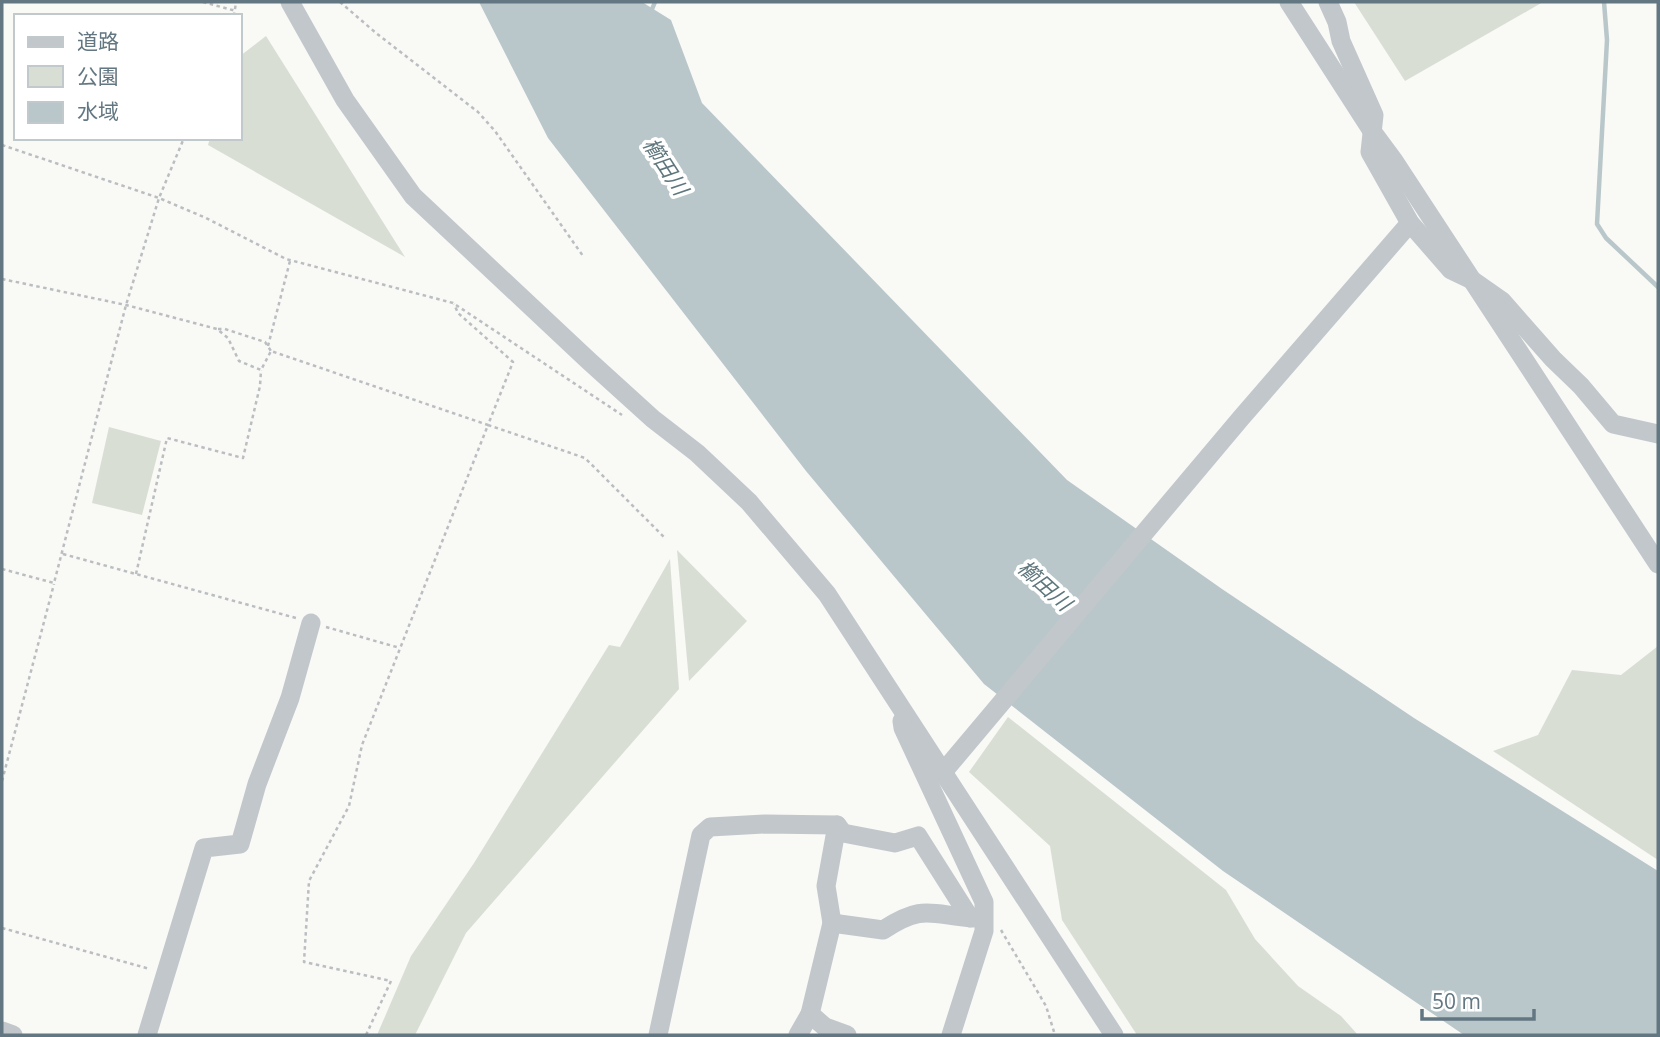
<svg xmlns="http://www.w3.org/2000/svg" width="1660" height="1037" viewBox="0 0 1660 1037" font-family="'Open Sans','Noto Sans JP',sans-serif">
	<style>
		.green { fill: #d9ded5 }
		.water { fill: #b9c7ca }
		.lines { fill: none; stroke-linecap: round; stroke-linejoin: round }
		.stream { stroke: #b9c7ca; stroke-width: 4.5 }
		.path { stroke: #babec1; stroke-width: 2.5; stroke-dasharray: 3.5 3.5; stroke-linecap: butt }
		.minor { stroke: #c2c7cb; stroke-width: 19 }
		.labels { text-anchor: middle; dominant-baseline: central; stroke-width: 7; stroke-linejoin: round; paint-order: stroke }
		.water-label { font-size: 21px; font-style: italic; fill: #5e767c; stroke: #fff }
	</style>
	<rect width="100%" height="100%" fill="#f9f9f6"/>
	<g class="green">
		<polygon points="1354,2 1543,2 1405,81"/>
		<polygon points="266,36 405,257 208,145 210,138 240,138 240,56"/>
		<polygon points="109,427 161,441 142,515 92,503"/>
		<polygon points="677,550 747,621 689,681"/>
		<polygon points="670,559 679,689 466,933 415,1035 377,1035 411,956 474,863 609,645 620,647"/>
		<polygon points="1658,646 1658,860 1493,751 1538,735 1572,670 1621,675"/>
		<polygon points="1008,717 1226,890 1255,939 1298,986 1341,1016 1358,1035 1137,1035 1062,920 1050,846 969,772"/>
	</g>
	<polygon class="water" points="479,2 642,2 671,20 702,103 1067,480 1222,589 1414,718 1658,871 1658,1035 1464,1035 1223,871 984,684 806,471 548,138"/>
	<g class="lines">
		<g class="stream">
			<polyline points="1604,2 1607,40 1597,224 1606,238 1658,287"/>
			<polyline points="650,14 655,2"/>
		</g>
		<g class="path">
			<polyline points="203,2 236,11"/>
			<polyline points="340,2 376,33 478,112 495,131 583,256"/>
			<polyline points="234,16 236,2"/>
			<polyline points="2,145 159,198 206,218 286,259 453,303 622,415"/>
			<polyline points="2,279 126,305 217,329 228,338 239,361 261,370 271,351 488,425 513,362 458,313 454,304"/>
			<polyline points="218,329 225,329 265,342 271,351"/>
			<polyline points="268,346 290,261"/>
			<polyline points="63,554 296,618"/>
			<polyline points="2,569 54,583 126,305 159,198 184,138"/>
			<polyline points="136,574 167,438 243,458 260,386 261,370"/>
			<polyline points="326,627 400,648"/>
			<polyline points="2,781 54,584"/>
			<polyline points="2,928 150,969"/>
			<polyline points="1001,930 1046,1006 1055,1035"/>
			<polyline points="366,1035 391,981 304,962 309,881 349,806 362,745 488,425 585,458 666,539"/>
		</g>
		<g class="minor">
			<polyline points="290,2 345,100 413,196 589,361 653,419 697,453 749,502 827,594 1114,1035"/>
			<polyline points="1289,2 1374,134 1394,161 1658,564"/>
			<polyline points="1328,2 1337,22 1341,41 1374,115 1370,152 1410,223 1451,270 1472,280 1502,301 1553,359 1581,386 1613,424 1658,434"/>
			<polyline points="902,721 903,728 984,902 984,931 951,1035"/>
			<polyline points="944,771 1241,418 1410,223"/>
			<polyline points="832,923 826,886 837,825"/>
			<polyline points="810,1014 825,1027 847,1035"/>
			<polyline points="2,1031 13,1035"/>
			<polyline points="147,1035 204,848 240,844 257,784 290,698 311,623"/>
			<polyline points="658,1035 701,835 710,827 765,824 837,825 843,833 895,843 918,836 970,918"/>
			<path d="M798,1035L810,1014L832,923L883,930C925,902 932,916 977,918"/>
		</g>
	</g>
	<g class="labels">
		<g class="water-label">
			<text transform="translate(666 166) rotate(57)">櫛田川</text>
			<text transform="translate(1045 585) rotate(42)">櫛田川</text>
		</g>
	</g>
	<rect width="1660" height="1037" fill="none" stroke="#637782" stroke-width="7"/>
	<rect x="14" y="14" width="228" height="126" fill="#ffffff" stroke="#c1c9cd" stroke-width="2"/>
	<rect x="28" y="37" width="35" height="10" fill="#c2c7cb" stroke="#c1c9cd" stroke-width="2"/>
	<text x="77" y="49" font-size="21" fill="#637782">道路</text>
	<rect x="28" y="66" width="35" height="21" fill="#d9ded5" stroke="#c1c9cd" stroke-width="2"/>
	<text x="77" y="84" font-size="21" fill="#637782">公園</text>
	<rect x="28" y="102" width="35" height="21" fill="#b9c7ca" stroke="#c1c9cd" stroke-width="2"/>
	<text x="77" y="119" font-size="21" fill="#637782">水域</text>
	<path d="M1422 1009v10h112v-10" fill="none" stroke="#637782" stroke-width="3.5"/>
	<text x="1432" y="1009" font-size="21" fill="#637782" stroke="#ffffff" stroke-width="5" paint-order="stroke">50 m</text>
</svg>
